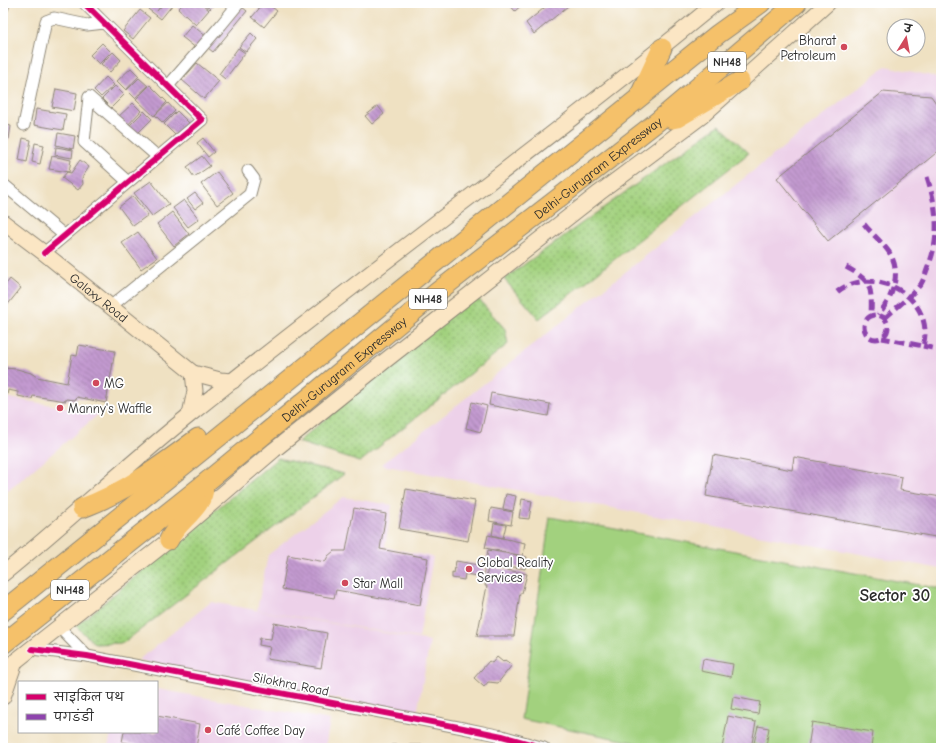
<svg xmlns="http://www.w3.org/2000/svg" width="944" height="751" viewBox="0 0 944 751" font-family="'Comic Neue','Playpen Sans Deva',sans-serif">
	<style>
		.built { fill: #edd1e9 }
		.grass { fill: url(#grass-dots); stroke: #667e54 }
		.green { fill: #a2d17e; stroke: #667e54 }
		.building { fill: url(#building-back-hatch) }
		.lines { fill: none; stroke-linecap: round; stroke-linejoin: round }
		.street-casing { stroke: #8d8676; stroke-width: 13 }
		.secondary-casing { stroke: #8d8676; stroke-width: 17 }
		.highway-casing { stroke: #8d8676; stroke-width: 21 }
		.street { stroke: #fff; stroke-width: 11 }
		.secondary { stroke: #fbe6c4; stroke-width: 15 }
		.highway { stroke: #f5c16b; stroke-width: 19 }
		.quiet { stroke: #8e44ad; stroke-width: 5; stroke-dasharray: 10 5; stroke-linecap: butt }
		.cycleway-casing { stroke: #fff; stroke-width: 8 }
		.cycleway { stroke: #d6006c; stroke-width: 6 }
		.poi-dot { fill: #d1495b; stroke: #fff; stroke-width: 1.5 }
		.labels { text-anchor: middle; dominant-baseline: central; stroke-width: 3.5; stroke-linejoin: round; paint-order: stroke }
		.shield { fill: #fff; stroke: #6b6b6b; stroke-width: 1 }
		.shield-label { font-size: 12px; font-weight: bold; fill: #2b2b2b }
		.poi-label { font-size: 13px; fill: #2b2b2b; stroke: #fff; text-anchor: start }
		.street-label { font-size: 13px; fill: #2b2b2b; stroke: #fff }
		.district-label { font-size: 17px; font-weight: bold; fill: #2b2b2b; stroke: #fff }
	</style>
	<defs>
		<pattern id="grass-dots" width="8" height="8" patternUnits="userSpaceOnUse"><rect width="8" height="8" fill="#a2d17e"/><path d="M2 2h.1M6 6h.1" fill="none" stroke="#84aa67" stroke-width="1.8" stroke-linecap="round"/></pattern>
		<pattern id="building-back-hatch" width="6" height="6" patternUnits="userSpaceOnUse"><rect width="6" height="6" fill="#c39ad0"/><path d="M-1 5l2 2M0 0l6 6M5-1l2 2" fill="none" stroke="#9f7ea9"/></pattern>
	</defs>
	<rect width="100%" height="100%" fill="#fff"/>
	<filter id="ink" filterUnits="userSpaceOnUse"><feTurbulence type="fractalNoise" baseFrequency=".025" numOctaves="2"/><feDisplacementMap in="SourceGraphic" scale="8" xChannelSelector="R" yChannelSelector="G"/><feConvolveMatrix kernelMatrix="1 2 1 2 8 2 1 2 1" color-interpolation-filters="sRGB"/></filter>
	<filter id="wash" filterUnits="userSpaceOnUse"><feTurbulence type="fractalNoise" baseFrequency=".012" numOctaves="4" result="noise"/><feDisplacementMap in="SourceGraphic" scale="16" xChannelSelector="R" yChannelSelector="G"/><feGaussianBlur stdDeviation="0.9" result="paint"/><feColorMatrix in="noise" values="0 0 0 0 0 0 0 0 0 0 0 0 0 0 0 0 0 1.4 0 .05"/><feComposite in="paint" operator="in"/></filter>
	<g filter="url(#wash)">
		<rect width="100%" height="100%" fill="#efe1c2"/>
		<g class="built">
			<polygon points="886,66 941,78 941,569 381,465"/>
			<polygon points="3,397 100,413 3,495"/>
			<polygon points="343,497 392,505 385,547 433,557 419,638 257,610 268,555"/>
			<polygon points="211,602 430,641 417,714 137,661"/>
			<polygon points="157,689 330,720 325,748 108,748 111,732 157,732"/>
		</g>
		<g class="grass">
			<polygon points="719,125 749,153 539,319 504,279"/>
			<polygon points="475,295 505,329 508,344 360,462 298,442"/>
			<polygon points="278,458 344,474 123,643 95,644 76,626"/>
		</g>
		<polygon class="green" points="550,517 941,589 941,748 661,748 521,719"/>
		<g id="blocks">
			<g class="building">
				<polygon points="153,3 163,3 157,11 164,3 174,3 161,19 148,9"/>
				<polygon points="184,3 201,3 209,10 196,25 178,9"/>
				<polygon points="203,3 215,3 210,9"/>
				<polygon points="264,3 267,3 277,11 264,27 252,17"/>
				<polygon points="508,3 524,3 515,11"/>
				<polygon points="550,3 565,3 568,6 534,34 526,23"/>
				<polygon points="242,7 247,11 213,52 208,48"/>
				<polygon points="140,10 150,18 133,39 123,31"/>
				<polygon points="192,25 207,37 197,49 182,37"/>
				<polygon points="251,33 257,39 246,52 239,47"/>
				<polygon points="102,43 111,52 99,64 90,55"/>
				<polygon points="238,48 245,53 225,79 219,74"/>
				<polygon points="113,52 121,60 110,72 101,64"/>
				<polygon points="197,63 219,81 204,99 182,80"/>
				<polygon points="131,68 139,76 126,90 117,81"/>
				<polygon points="106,77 114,85 101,97 94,90"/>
				<polygon points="139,78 148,86 135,98 127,90"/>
				<polygon points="150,85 167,102 154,116 136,99"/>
				<polygon points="115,86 124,95 111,108 102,99"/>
				<polygon points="56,89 77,93 74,111 52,107"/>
				<polygon points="883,92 931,96 936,103 941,99 941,149 828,241 777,178"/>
				<polygon points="133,103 141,111 126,127 117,118"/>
				<polygon points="168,103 175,111 163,123 155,115"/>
				<polygon points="378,106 384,114 372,124 365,116"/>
				<polygon points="36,109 66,114 63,130 34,125"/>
				<polygon points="144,111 152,119 136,135 128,127"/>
				<polygon points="177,111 189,123 176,136 164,124"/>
				<polygon points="3,124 11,126 9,139 3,138"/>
				<polygon points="58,133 75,136 73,149 56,145"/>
				<polygon points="23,138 31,140 27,162 19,160"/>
				<polygon points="203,138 214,152 208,157 197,143"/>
				<polygon points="35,143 44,145 40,164 32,162"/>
				<polygon points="56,147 73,150 72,158 55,155"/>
				<polygon points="52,156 71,160 69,172 49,169"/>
				<polygon points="202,156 210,166 194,177 187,167"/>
				<polygon points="80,160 89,167 82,178 83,184 78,190 62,178 67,172 71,173"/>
				<polygon points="217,172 233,193 217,205 201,184"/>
				<polygon points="151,181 169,204 152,216 134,193"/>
				<polygon points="195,193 203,203 195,209 187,199"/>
				<polygon points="133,196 148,215 133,226 119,207"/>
				<polygon points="184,200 199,219 188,227 173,208"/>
				<polygon points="172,212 189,234 174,246 157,224"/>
				<polygon points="138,232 157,258 141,269 122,243"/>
				<polygon points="10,279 21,288 5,308 3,306 3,288"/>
				<polygon points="79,345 115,351 106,403 77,397 76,400 66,399 66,401 33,396 32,399 18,396 18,392 8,390 7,395 3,394 3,368 17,369 31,373 37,377 67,383 72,355 77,356"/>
				<polygon points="491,393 550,404 548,416 489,405"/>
				<polygon points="472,402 487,406 481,432 466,428"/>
				<polygon points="713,455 792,470 794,457 902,477 900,490 941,497 941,538 706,496"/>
				<polygon points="406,489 475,501 468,541 399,529"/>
				<polygon points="506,494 516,496 513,511 503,509"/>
				<polygon points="522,499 532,501 529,519 519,518"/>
				<polygon points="354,508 386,514 380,549 428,558 420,605 336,590 334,598 282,589 288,555 325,562 328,556 334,551 346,551"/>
				<polygon points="491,508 513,512 511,525 489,521"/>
				<polygon points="494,523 506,525 503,538 492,535"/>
				<polygon points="488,535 525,543 523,556 485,548"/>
				<polygon points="488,550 527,557 525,569 486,562"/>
				<polygon points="456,561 485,566 483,577 465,574 464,580 452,578 452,572 454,573"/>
				<polygon points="488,566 527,574 522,593 520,593 514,636 477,636 487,586 485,586"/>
				<polygon points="274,623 327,633 321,668 267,659 270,647 259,645 260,638 271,639"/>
				<polygon points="497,657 503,662 505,660 512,665 498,683 488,682 484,687 474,678 489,661 492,663"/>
				<polygon points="703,659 733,664 731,677 701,671"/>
				<polygon points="733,697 760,702 758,714 731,709"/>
				<polygon points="157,716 200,724 196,748 144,748 145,746 122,742 124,732 157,732"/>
				<polygon points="728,716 756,722 751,748 722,748"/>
				<polygon points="812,722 873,732 871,748 808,748"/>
				<polygon points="758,726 769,728 766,746 754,743"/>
				<rect x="392" y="745" width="32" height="3"/>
			</g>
		</g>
	</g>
	<g filter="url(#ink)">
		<use href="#blocks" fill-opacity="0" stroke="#8d8676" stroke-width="1"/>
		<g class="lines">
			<g class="street-casing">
				<g id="street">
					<polyline points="3,7 4,3"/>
					<polyline points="168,86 221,25 239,3"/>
					<polyline points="89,97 84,142 128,182"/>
					<polyline points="89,97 158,157"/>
					<polyline points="24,125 46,21 54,18 87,25 104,23"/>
					<polyline points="3,184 64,235"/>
					<polyline points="44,253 202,120 84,3"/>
					<polyline points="110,307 250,194 254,179 248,171"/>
					<polyline points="59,627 87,656"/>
					<polyline points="32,649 87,656 458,727 502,736 544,748"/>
					<polyline points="500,748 502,736"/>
				</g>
			</g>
			<g class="secondary-casing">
				<g id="secondary">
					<path id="s1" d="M3,222L44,253L193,373L220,380L233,381"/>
					<polyline points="190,414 195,391 193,373"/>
					<path d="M3,574C67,522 127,465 192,413C364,274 545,144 716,3"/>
					<polyline points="3,671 169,540 274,450 386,360 599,193 702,116 828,3"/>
					<polyline points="3,697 15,662"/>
				</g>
			</g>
			<g class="highway-casing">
				<g id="highway">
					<polyline points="640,95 662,48"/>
					<polyline points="672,119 677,118 740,81"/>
					<path d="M82,508C124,493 162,465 198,438"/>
					<path d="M169,540C176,522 204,508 204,487"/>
					<polyline points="3,611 718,34 761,3"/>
					<path id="s2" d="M3,644L204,484L436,293L658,121L797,3"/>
				</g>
			</g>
			<use href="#street" class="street"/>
			<use href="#secondary" class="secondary"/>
			<use href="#highway" class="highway"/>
			<g class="quiet">
				<path d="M864,224C872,234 882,242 889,252C903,273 892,298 878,315"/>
				<path d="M846,267C872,281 872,287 871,316"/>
				<path d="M837,292C875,262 937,299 923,346L882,338"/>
				<circle cx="876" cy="327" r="12"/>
				<path d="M885,318C897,307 911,296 921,284C924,279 926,272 928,267C941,235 937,207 926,174"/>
				<polyline points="923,346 941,350"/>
			</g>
			<g class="cycleway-casing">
				<g id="cycleway">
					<polyline points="44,253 202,120 84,3"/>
					<polyline points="32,649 87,656 458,727 502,736 544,748"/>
				</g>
			</g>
			<use href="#cycleway" class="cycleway"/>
		</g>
	</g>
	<g class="poi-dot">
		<circle cx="844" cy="47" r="4"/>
		<circle cx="96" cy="383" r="4"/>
		<circle cx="60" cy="408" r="4"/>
		<circle cx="469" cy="569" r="4"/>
		<circle cx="345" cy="583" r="4"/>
		<circle cx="208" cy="730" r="4"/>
	</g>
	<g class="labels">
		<g class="shield">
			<rect x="708" y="52" width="38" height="20" rx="3"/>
			<rect x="409" y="289" width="38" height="20" rx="3"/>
			<rect x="51" y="580" width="38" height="20" rx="3"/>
		</g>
		<g class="shield-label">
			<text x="727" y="62">NH48</text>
			<text x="428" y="299">NH48</text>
			<text x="70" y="590">NH48</text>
		</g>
		<g class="poi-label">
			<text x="836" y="40" text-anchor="end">Bharat<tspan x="836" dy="15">Petroleum</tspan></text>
			<text x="104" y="383">MG</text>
			<text x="68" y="408">Manny's Waffle</text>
			<text x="477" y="562">Global Reality<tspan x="477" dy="15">Services</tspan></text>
			<text x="353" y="583">Star Mall</text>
			<text x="216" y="730">Café Coffee Day</text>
		</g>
		<g class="street-label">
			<text stroke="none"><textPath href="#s2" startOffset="762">Delhi-Gurugram Expressway</textPath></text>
			<text stroke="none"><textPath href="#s1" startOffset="122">Galaxy Road</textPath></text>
			<text stroke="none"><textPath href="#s2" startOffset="438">Delhi-Gurugram Expressway</textPath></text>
			<text transform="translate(291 684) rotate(11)">Silokhra Road</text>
		</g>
		<g class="district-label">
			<text x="895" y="595">Sector 30</text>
		</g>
	</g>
	<rect width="944" height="751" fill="none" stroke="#fff" stroke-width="16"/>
	<rect x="18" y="681" width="140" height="52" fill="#ffffff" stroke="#aaaaaa"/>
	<rect x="26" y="694" width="20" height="6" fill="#d6006c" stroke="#aaaaaa"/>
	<text x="54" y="701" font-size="12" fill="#2b2b2b">साइकिल पथ</text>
	<rect x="26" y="714" width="20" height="6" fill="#8e44ad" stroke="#aaaaaa"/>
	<text x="54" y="721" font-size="12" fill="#2b2b2b">पगडंडी</text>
	<g transform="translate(906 38) rotate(11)"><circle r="19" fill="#ffffff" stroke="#aaaaaa"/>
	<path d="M0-3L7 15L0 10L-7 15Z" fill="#d1495b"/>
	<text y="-6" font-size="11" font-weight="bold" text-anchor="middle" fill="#2b2b2b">उ</text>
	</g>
</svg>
